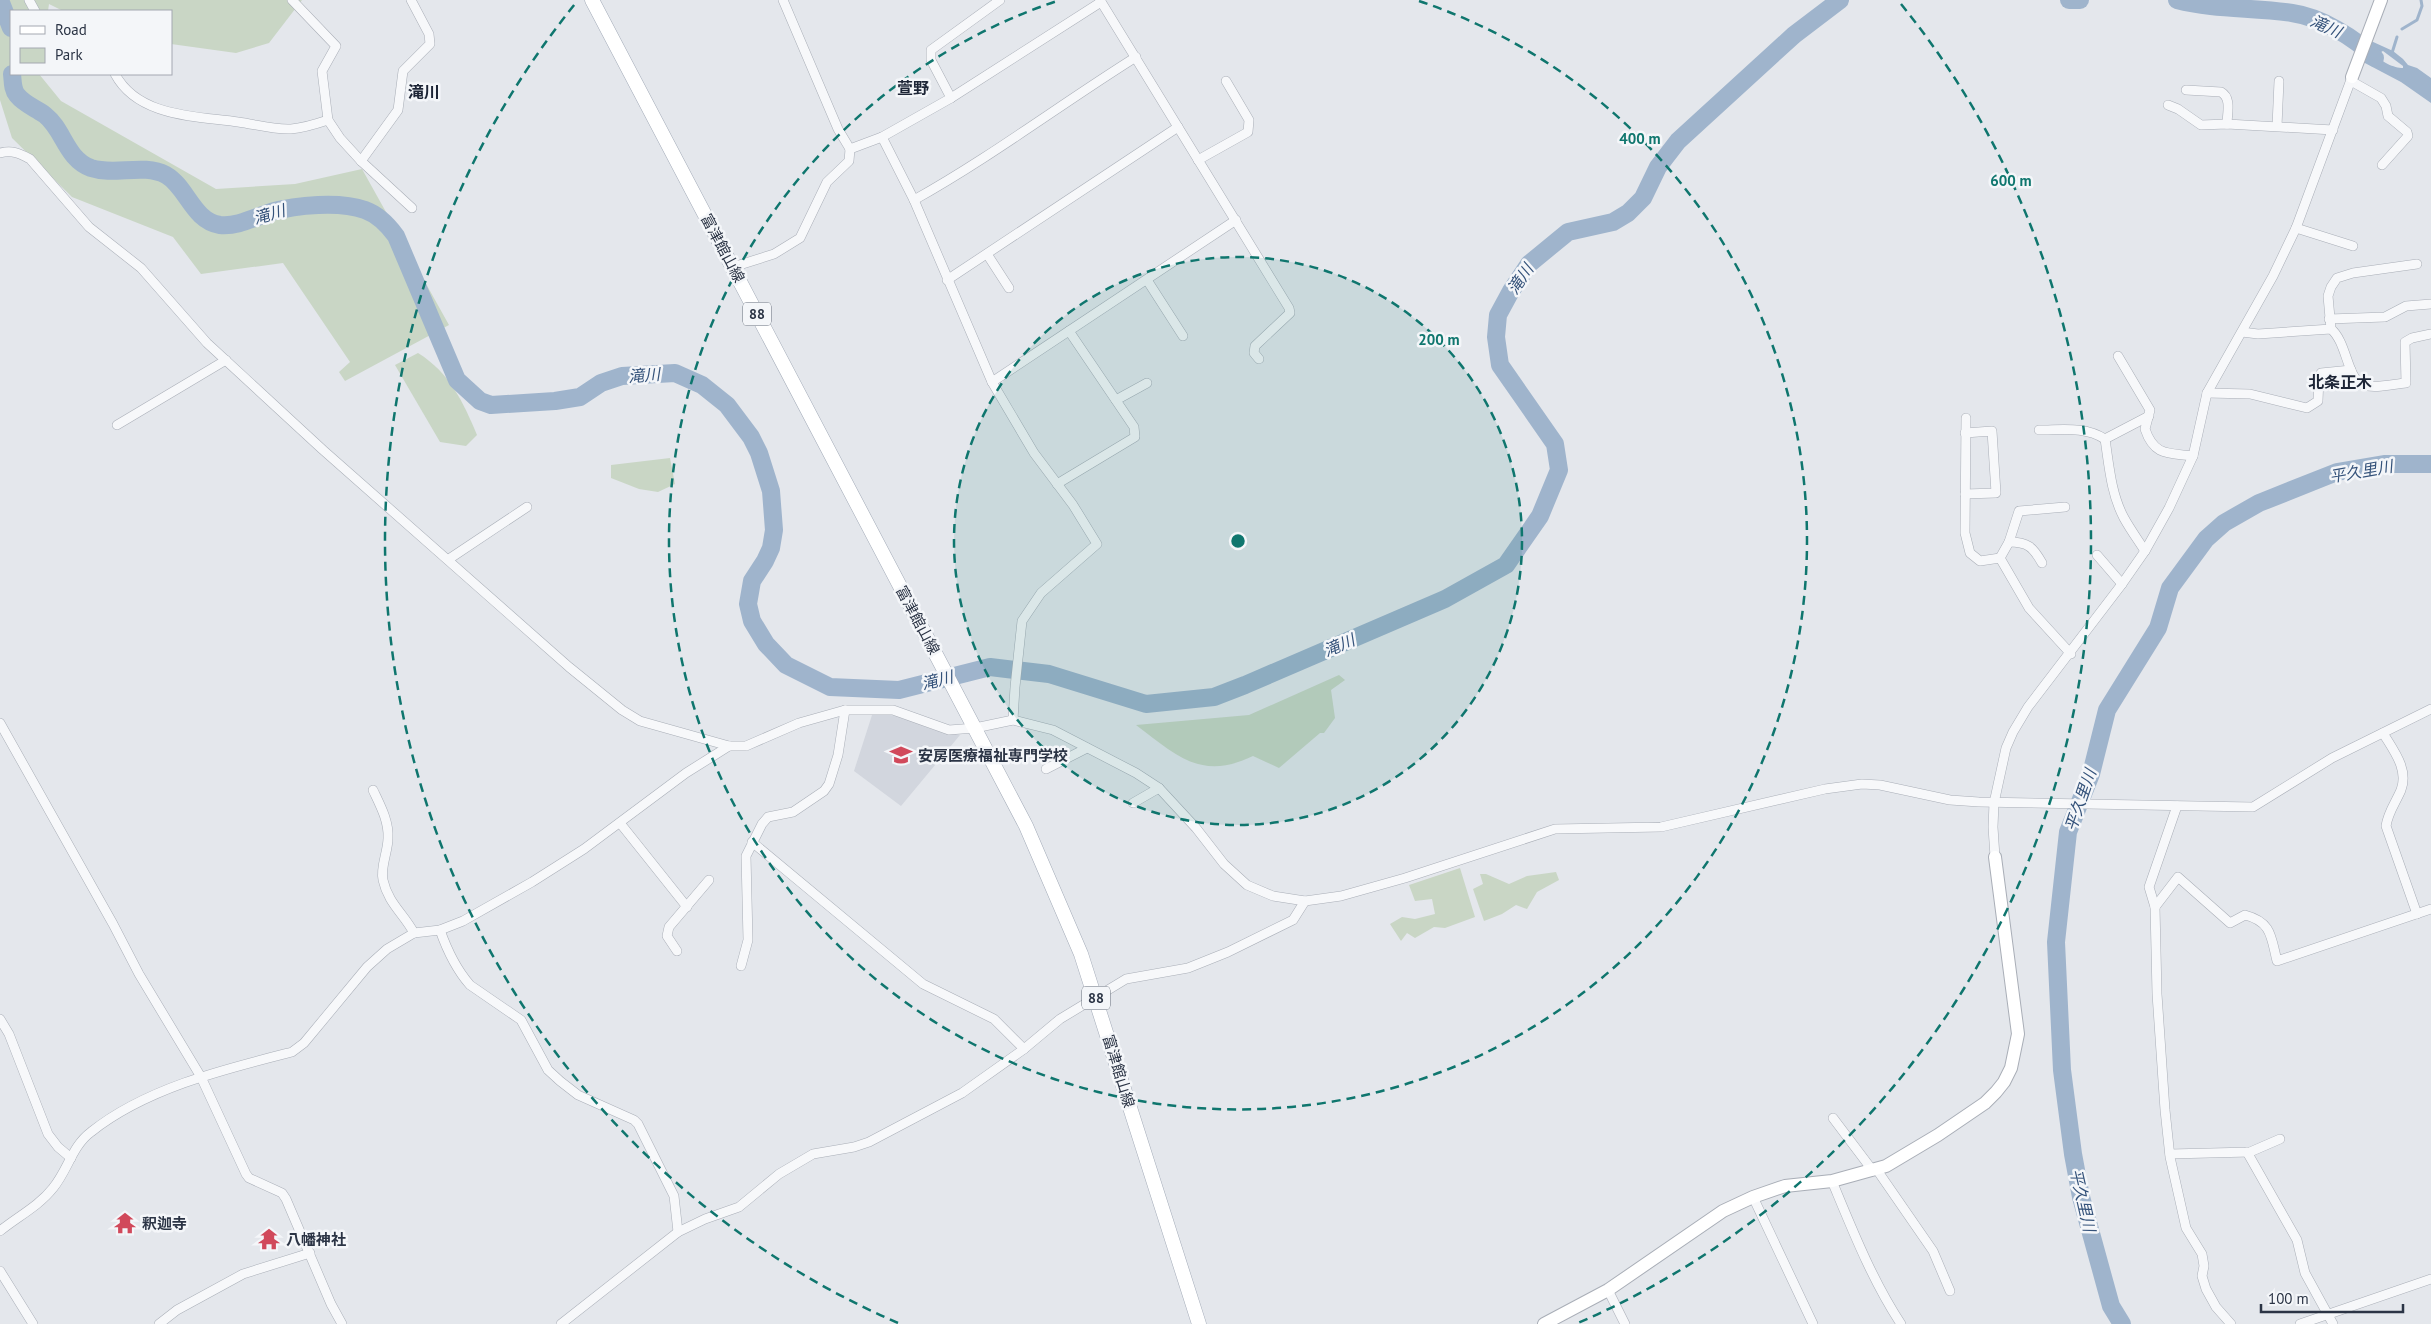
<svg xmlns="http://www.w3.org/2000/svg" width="2431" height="1324" viewBox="0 0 2431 1324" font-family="'PT Sans','Noto Sans JP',sans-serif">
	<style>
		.built { fill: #d2d6de }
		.green { fill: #c9d6c5 }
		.water { fill: #9fb4cc; fill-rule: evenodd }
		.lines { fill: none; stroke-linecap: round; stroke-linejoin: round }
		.stream { stroke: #9fb4cc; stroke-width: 3 }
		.river { stroke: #9fb4cc; stroke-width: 18 }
		.street-casing { stroke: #a9aeb7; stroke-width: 10 }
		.secondary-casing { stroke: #a9aeb7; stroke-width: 14 }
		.primary-casing { stroke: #a3abb8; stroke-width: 15 }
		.street { stroke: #f7f8fa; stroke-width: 9 }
		.secondary { stroke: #fff; stroke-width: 12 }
		.primary { stroke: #fff; stroke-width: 14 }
		.ring { fill: none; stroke: #0f766e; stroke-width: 2.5; stroke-dasharray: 9 6 }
		.labels { text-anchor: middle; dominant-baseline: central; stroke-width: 5; stroke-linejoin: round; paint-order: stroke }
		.shield { fill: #f4f6f9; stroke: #676e7b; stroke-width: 1 }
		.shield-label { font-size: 14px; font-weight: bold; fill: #2b3445 }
		.street-label { font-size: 15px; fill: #2b3445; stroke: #f4f6f9 }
		.poi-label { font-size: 15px; font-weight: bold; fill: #2b3445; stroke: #f4f6f9; text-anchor: start }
		.water-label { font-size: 16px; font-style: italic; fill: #34527a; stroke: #f4f6f9 }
		.neighbourhood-label { font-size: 16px; font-weight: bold; fill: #1d2536; stroke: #f4f6f9 }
		.centre { fill: #0f766e; stroke: #f4f6f9; stroke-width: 2.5 }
		.ring-label { font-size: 15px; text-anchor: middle; font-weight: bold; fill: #0f766e; stroke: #f4f6f9; stroke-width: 5; stroke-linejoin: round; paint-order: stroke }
	</style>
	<rect width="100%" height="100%" fill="#e4e7ec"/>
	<polygon class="built" points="873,712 902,717 934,730 960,735 901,806 854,771"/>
	<g class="green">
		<polygon points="0,0 302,0 269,43 236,53 171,44 171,11 63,11 49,4 48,11 11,11 11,74 39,74 61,101 216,189 295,184 362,169 449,325 345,381 339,372 350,362 283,263 201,274 173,237 72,197 12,138 0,100"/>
		<path d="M418,353C450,373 463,402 477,435L466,446L440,442L395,365Z"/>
		<polygon points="670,458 675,484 658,492 639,489 611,478 611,465"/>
		<path d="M1339,675L1345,680L1331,690L1335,718L1324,733H1320L1279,768L1253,756C1201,781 1177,756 1136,725L1249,715Z"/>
		<polygon points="1460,868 1475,917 1445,928 1434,927 1415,938 1407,933 1401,941 1390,924 1402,917 1415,919 1435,914 1432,899 1415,901 1409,885"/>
		<polygon points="1556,872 1559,880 1537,892 1527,909 1516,905 1502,914 1484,921 1473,889 1483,884 1480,874 1486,874 1509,884 1527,876"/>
	</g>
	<path class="water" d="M2371,41L2393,51L2403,59L2408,65L2417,68L2431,78V103L2401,82L2363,62ZM2383,51L2403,66V68C2394,68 2380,62 2377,54Z"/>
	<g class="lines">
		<g class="stream">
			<polyline points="2402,29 2417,20 2422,6 2421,0"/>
			<polyline points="2392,53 2397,37"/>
		</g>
		<g class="river">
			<polyline points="0,0 11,28"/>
			<polyline points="2069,0 2080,0"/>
			<path d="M2177,0C2215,10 2254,7 2292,13C2321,17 2355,38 2375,58"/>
			<path d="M12,74C13,81 12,89 17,95C25,105 36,108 45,115C64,130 66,159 91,168C115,176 143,163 166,175C187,187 193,221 220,225C237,227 255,217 271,212C296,205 340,201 365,210C379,215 388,225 396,236L457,380L480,401L491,405L555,401L580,397L601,383L622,376L675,373L702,385L727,405L751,437L759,453L771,491L774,530L771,548L765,561L752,581L748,604L752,621L766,644L786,665L830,687L899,690L990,667L1049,674L1146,704L1214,697L1245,685L1445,599L1506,565L1540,516L1559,470L1555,444L1500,365L1496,337L1498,315L1511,291L1529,264L1568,232L1613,222L1628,213L1643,198L1658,167L1678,141L1794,35L1840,0"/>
			<polyline points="2122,1324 2111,1306 2081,1197 2073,1154 2062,1070 2056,942 2068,832 2091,774 2107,710 2158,628 2170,588 2206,539 2224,523 2259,503 2337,472 2384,464 2431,464"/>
		</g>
		<g class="street-casing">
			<g id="street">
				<polyline points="29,0 35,11"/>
				<polyline points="292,0 336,46 322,71 328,120 340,138 361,161 412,208"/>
				<polyline points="783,0 838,129 850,149 882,137 951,98 1101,2"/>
				<polyline points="1100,0 1289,308 1290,313 1255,346 1254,353 1259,359"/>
				<path d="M115,74C138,117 195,116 238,122C254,124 274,130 291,129C304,128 316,124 328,120"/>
				<polyline points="2351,81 2381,98 2386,106 2388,116 2407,132 2408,136 2382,165"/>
				<path d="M2186,90L2221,92C2232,98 2227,114 2227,124"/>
				<polyline points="951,98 931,60 931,50 1000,0"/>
				<polyline points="2168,105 2178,109 2201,125 2227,124 2333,130"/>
				<polyline points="2277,126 2279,81"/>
				<polyline points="882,137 914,200 992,382 1034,453 1073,505 1097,544 1041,593 1022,621 1015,687 1013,720"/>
				<path d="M0,153C12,150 19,153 30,159L89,227L141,268L207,343L323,450L569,667L622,710L640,721L729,746H746L799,723L845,710H893L949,730L975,728L1013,720L1053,730L1136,773L1159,788L1196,828L1224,864L1247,885L1273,896L1305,901L1341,896L1405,878L1555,829L1661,827L1825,789L1862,784L1880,785L1950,800L1979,802L2253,807L2332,758L2431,709"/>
				<polyline points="1198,160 1248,132 1249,120 1226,81"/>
				<polyline points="361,161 398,110 403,71 430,44 429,34 411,0"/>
				<path d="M914,200C991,157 1061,104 1136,57"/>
				<polyline points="2296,228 2353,246"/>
				<polyline points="987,254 1009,288"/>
				<polyline points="733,267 774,254 800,238 827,182 849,161 850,149"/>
				<polyline points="947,280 1178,127"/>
				<polyline points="1147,280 1183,336"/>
				<polyline points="2329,319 2385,317 2406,306 2431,304"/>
				<polyline points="2331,329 2328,296 2331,287 2337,278 2353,273 2417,264"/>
				<path d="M2242,332L2258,334L2331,329C2347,342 2347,379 2363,385C2375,389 2393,384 2406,383L2405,342L2412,338L2431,334"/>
				<path d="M2118,356L2150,410L2145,429C2154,456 2168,453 2193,456"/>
				<polyline points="992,382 1236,220"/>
				<polyline points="2207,393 2250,394 2307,408 2318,401 2319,377 2321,373 2351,370"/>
				<polyline points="1116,400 1147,383"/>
				<polyline points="1966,418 1965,533 1970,553 1980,561 2000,558 2029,608 2071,654"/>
				<polyline points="117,425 226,360"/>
				<path d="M2039,430C2062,430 2085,426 2105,439L2149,416"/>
				<path d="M2105,439C2109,465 2111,494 2124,518C2130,529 2138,540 2145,551"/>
				<polyline points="1057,484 1135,437 1134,427 1069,331"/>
				<polyline points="1965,494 1996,493 1992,431 1965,433"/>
				<path d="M2009,542C2028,542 2033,547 2042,563"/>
				<polyline points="2097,555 2122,584"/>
				<polyline points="2000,558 2009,542 2019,511 2065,507"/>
				<polyline points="449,559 527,507"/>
				<polyline points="0,723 113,924 139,974 201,1077 246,1174 249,1178 282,1193 286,1199 331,1304 342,1324"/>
				<path d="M2383,733C2393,750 2409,769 2401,790C2396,802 2388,812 2386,826L2417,914"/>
				<polyline points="1046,769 1087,748"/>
				<path d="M373,790C380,805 389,821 388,838C388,852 380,867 383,880C388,903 404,914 414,933"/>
				<polyline points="1133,803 1159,788"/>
				<polyline points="2177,806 2149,887 2155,907 2157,994 2165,1110 2170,1157 2186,1228 2202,1254 2204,1266 2202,1276 2206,1289 2216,1307 2231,1324"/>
				<polyline points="620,823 687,907"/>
				<polyline points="752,842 923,984 994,1019 1024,1049"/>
				<polyline points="1995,857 1993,827 1994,803 2006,748 2013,732 2028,707 2122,584 2145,551 2169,508 2193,456 2207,393 2273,276 2296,228 2352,77"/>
				<path d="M2155,907L2178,877L2230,923L2245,915C2272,922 2271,937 2277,961L2431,909"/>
				<path d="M440,930C447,950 456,969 470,985L521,1020L548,1070L560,1081L578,1095L634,1120L638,1124L674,1196L678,1232"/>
				<polyline points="677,951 667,936 669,927 709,880"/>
				<polyline points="741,966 748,940 746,856 762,824 768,817 793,812 824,791 829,784 838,755 845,710"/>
				<polyline points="0,1019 9,1034 48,1134 58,1147 71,1158"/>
				<polyline points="1833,1118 1873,1171"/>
				<polyline points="2247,1152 2297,1240 2305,1273 2333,1324"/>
				<polyline points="2170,1154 2250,1152 2280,1139"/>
				<polyline points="1877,1170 1933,1251 1950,1291"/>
				<path d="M1832,1181C1852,1229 1872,1280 1901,1324"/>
				<polyline points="1753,1197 1813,1324"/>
				<path d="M0,1231C17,1217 39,1206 53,1188C68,1170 72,1146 91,1132C146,1088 225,1069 292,1052L304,1043L367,967L387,949L414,933L440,930L463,921L532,882L584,849L686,773L729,746"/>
				<polyline points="0,1271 33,1324"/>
				<polyline points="1608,1290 1625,1324"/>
				<polyline points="159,1324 177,1310 243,1274 310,1253"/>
				<polyline points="561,1324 678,1232 705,1219 739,1207 779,1174 813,1154 854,1147 869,1142 962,1093 1024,1049 1060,1019 1126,979 1188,968 1228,952 1293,920 1305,901"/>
				<polyline points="2300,1324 2431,1279"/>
			</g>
		</g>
		<g class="secondary-casing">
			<g id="secondary">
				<polyline points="2352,77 2381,0"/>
				<polyline points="1544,1324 1608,1290 1723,1211 1753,1197 1785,1186 1832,1181 1886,1166 1938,1135 1985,1103 1996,1092 2004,1082 2011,1068 2018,1034 1995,857"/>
			</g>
		</g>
		<g class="primary-casing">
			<polyline id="primary" points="592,0 1026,826 1081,954 1199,1324"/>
		</g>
		<use href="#street" class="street"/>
		<use href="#secondary" class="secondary"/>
		<use href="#primary" class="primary"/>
	</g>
	<circle cx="1238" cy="541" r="284" fill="#0f766e" fill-opacity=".12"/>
	<g class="ring">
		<circle cx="1238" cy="541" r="284"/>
		<path d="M1419 1A569 569 0 1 1 1057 1"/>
		<path d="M898 1323A853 853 0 0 1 575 4M1901 4A853 853 0 0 1 1578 1323"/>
	</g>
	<defs>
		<g id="university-bare" transform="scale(1.725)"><path d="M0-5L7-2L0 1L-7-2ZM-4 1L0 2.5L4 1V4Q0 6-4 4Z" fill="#d1495b" stroke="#f4f6f9" stroke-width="2.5" paint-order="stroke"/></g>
		<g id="temple-bare" transform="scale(1.725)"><path d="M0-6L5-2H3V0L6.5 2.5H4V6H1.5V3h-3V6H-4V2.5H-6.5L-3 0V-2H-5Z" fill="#d1495b" stroke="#f4f6f9" stroke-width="2.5" paint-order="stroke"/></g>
	</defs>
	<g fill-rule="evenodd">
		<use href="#university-bare" x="901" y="755"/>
		<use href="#temple-bare" x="125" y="1223"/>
		<use href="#temple-bare" x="269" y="1239"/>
	</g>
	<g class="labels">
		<g class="shield">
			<rect x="743" y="302.5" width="28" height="23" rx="4"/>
			<rect x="1082" y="986.5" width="28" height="23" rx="4"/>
		</g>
		<g class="shield-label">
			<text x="757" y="314">88</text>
			<text x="1096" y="998">88</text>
		</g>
		<g class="street-label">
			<text transform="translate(723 248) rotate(62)">富津館山線</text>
			<text transform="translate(918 620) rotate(62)">富津館山線</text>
			<text transform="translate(1119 1071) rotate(73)">富津館山線</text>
		</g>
		<g class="poi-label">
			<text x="918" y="755">安房医療福祉専門学校</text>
			<text x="142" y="1223">釈迦寺</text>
			<text x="286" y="1239">八幡神社</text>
		</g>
		<g class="water-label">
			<text transform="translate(2326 26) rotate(24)">滝川</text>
			<text transform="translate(269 214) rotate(-16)">滝川</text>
			<text transform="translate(1520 279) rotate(-56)">滝川</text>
			<text transform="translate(644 375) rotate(-5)">滝川</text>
			<text transform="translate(2361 471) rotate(-10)">平久里川</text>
			<text transform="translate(1339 645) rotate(-23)">滝川</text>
			<text transform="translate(937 680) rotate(-14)">滝川</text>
			<text transform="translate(2080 800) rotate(-71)">平久里川</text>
			<text transform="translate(2083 1200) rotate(77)">平久里川</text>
		</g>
		<g class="neighbourhood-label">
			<text x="913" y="88">萱野</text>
			<text x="424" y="92">滝川</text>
			<text x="2340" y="382">北条正木</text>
		</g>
	</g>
	<circle cx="1238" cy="541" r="8" class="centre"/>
	<g class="ring-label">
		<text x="1640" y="144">400 m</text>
		<text x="2011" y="186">600 m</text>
		<text x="1439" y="345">200 m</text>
	</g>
	<rect x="10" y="10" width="162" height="65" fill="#f4f6f9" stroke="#a4a8b1"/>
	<rect x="20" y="26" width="25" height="8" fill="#ffffff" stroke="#a4a8b1"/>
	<text x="55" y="35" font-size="15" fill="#2b3445">Road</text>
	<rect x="20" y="48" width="25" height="15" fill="#c9d6c5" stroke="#a4a8b1"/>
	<text x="55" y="60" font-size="15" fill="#2b3445">Park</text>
	<path d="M2261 1304v8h142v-8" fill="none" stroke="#2b3445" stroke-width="2.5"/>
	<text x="2268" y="1304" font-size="15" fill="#2b3445" stroke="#f4f6f9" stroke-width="4" paint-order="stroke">100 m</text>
</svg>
